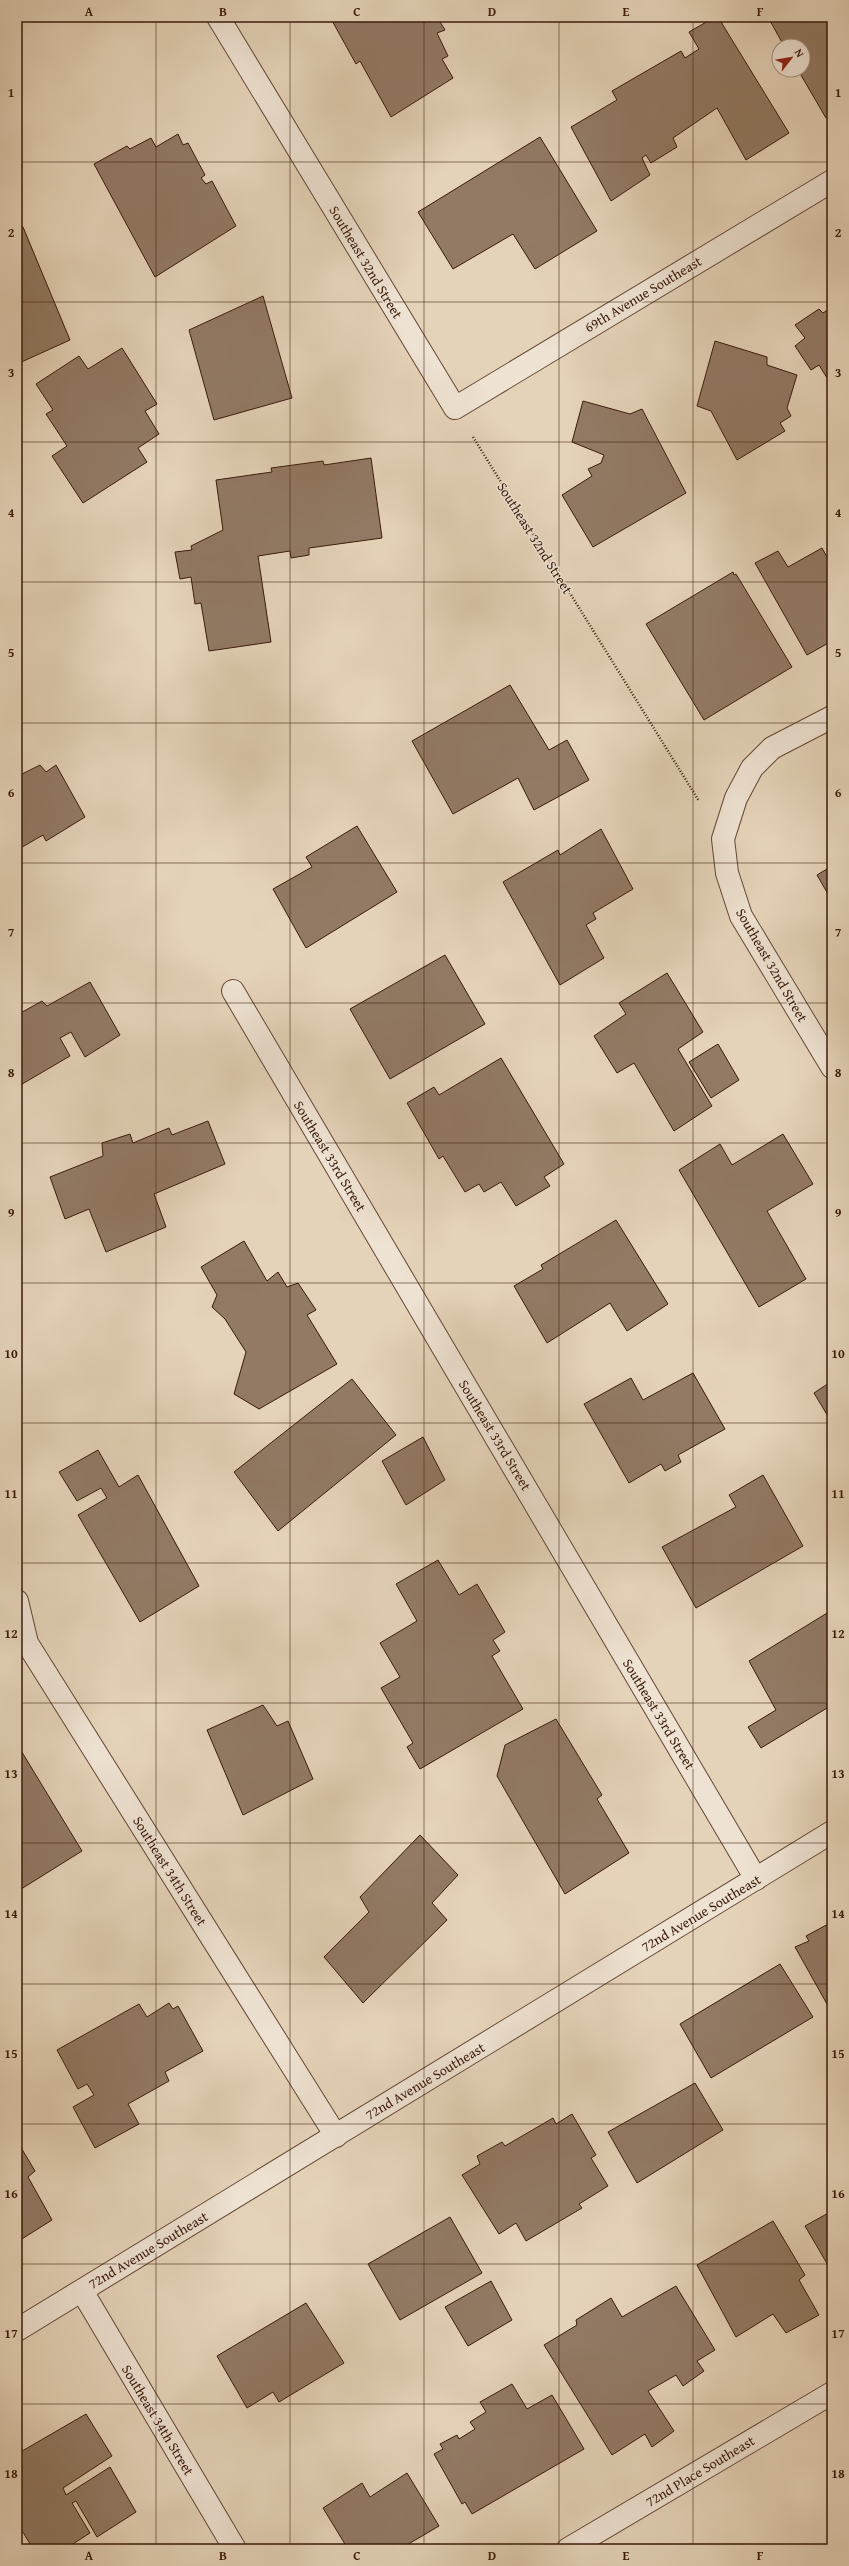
<svg xmlns="http://www.w3.org/2000/svg" width="849" height="2566" viewBox="0 0 849 2566" font-family="'Gentium Book Plus',serif">
	<style>
		.building { fill: #927a65; stroke: #391a0a }
		.lines { fill: none; stroke-linecap: round; stroke-linejoin: round }
		.minor-casing { stroke: #644836; stroke-width: 24 }
		.path { stroke: #391a0a; stroke-width: 2.5; stroke-dasharray: 1 2; stroke-linecap: butt }
		.minor { stroke: #eee2d2; stroke-width: 22 }
		.grid { fill: none; stroke: #391a0a; stroke-width: 1; stroke-opacity: 0.55 }
		.labels { text-anchor: middle; dominant-baseline: central; stroke-width: 3; stroke-linejoin: round; paint-order: stroke }
		.street-label { font-size: 14px; fill: #391a0a; stroke: #eee2d2 }
		.neatline { fill: none; stroke: #391a0a; stroke-width: 1.5 }
		.grid-label { font-size: 13px; text-anchor: middle; font-weight: bold; fill: #391a0a }
	</style>
	<rect width="100%" height="100%" fill="#e5d3b9"/>
	<filter id="stains"><feTurbulence type="fractalNoise" baseFrequency=".005" numOctaves="4"/><feColorMatrix values="0 0 0 0 .2 0 0 0 0 .09 0 0 0 0 .02 0 0 0 .5 -.17"/></filter>
	<radialGradient id="worn" r=".72"><stop offset=".6" stop-color="#630" stop-opacity="0"/><stop offset="1" stop-color="#630" stop-opacity=".3"/></radialGradient>
	<g class="building">
		<polygon points="330,17 437,17 445,30 437,33 448,56 442,59 453,78 391,117 360,61 356,64"/>
		<polygon points="715,17 718,17 789,133 746,160 717,108 673,138 677,147 651,163 646,155 642,158 650,175 611,201 571,127 617,100 612,91 681,51 685,58 699,49 689,32"/>
		<polygon points="768,17 832,17 832,114 826,118 798,70 803,70 803,46 784,46"/>
		<polygon points="178,134 183,145 188,143 205,175 201,178 206,184 212,181 236,226 155,277 94,164 127,146 130,149 151,138 156,147"/>
		<polygon points="540,137 597,231 535,269 513,234 453,269 418,212"/>
		<polygon points="23,227 70,340 17,364 17,229"/>
		<polygon points="263,296 292,398 214,420 189,330"/>
		<polygon points="832,307 832,386 819,365 811,370 795,346 805,338 795,325 819,309 823,313"/>
		<polygon points="715,341 767,357 767,365 797,375 787,408 791,416 780,423 785,431 737,460 711,411 697,406"/>
		<polygon points="122,348 157,404 145,411 159,434 138,448 147,462 83,503 52,456 67,446 46,414 53,410 36,384 79,356 88,369"/>
		<polygon points="583,401 630,414 642,409 686,493 593,547 562,495 592,476 588,469 601,463 604,455 572,442"/>
		<polygon points="371,458 382,538 309,548 309,555 291,558 290,551 258,556 271,642 209,651 201,603 195,604 191,577 180,579 175,552 192,550 191,546 223,530 216,480 272,472 271,468 323,461 324,465"/>
		<polygon points="822,548 832,566 832,641 807,655 755,563 778,551 788,567"/>
		<polygon points="733,572 734,575 736,574 792,667 704,720 646,624"/>
		<polygon points="510,685 549,750 567,740 589,780 534,810 518,778 453,814 412,741"/>
		<polygon points="40,765 46,772 56,765 85,817 46,841 43,835 17,850 17,801 21,798 17,786 22,783 18,776"/>
		<polygon points="357,826 397,892 306,948 273,889 312,867 306,857"/>
		<polygon points="601,829 633,889 593,913 596,919 586,925 604,958 560,985 503,882 558,850 560,855"/>
		<polygon points="832,866 832,901 817,875"/>
		<polygon points="445,955 485,1024 390,1079 350,1009"/>
		<polygon points="667,973 703,1032 678,1049 712,1106 674,1131 634,1063 617,1073 594,1036 626,1014 619,1003"/>
		<polygon points="90,982 120,1035 85,1057 71,1032 60,1038 70,1056 17,1087 17,1024 19,1023 17,1015 42,1001 47,1006"/>
		<polygon points="718,1044 739,1080 711,1098 689,1062"/>
		<polygon points="501,1058 564,1164 544,1177 550,1186 516,1206 501,1182 484,1192 479,1184 465,1192 443,1156 439,1159 407,1103 434,1087 439,1095"/>
		<polygon points="208,1121 225,1164 154,1194 166,1227 106,1252 89,1209 65,1219 50,1177 103,1156 102,1143 130,1134 133,1143 169,1128 172,1135"/>
		<polygon points="783,1134 813,1184 767,1211 806,1279 759,1307 679,1170 720,1144 732,1165"/>
		<polygon points="616,1220 668,1304 627,1331 610,1303 547,1343 514,1286 543,1269 541,1265"/>
		<polygon points="244,1241 267,1281 278,1272 287,1287 298,1283 316,1310 307,1315 337,1364 259,1409 234,1394 246,1352 225,1319 212,1307 217,1295 201,1267"/>
		<polygon points="693,1373 725,1429 678,1455 681,1462 665,1471 661,1464 629,1483 584,1404 631,1378 643,1400"/>
		<polygon points="352,1379 396,1435 278,1531 234,1472"/>
		<polygon points="832,1381 832,1423 814,1393"/>
		<polygon points="423,1437 445,1480 406,1505 382,1461"/>
		<polygon points="98,1450 119,1487 138,1475 199,1586 140,1622 78,1515 107,1498 101,1488 77,1501 59,1472"/>
		<polygon points="763,1475 803,1546 696,1608 662,1547 736,1507 729,1495"/>
		<polygon points="438,1560 459,1595 477,1584 505,1632 493,1640 500,1651 492,1656 523,1709 420,1769 407,1747 413,1743 381,1688 400,1677 380,1643 417,1621 396,1584"/>
		<polygon points="832,1610 832,1705 761,1748 748,1727 776,1710 749,1661"/>
		<polygon points="263,1705 277,1726 288,1721 313,1779 243,1815 207,1730"/>
		<polygon points="556,1719 602,1795 597,1799 629,1853 565,1894 497,1776 505,1745"/>
		<polygon points="17,1744 82,1851 18,1891 17,1889"/>
		<polygon points="420,1835 458,1875 432,1903 447,1920 363,2003 324,1957 369,1912 360,1897"/>
		<polygon points="832,1922 832,2013 795,1947 809,1941 806,1936"/>
		<polygon points="780,1964 813,2017 711,2078 680,2024"/>
		<polygon points="169,2003 173,2009 178,2006 203,2051 165,2072 169,2081 128,2104 139,2124 95,2148 73,2107 94,2095 87,2084 78,2089 57,2050 139,2004 147,2017"/>
		<polygon points="695,2083 723,2130 637,2183 608,2132"/>
		<polygon points="572,2114 596,2155 591,2158 608,2186 579,2204 582,2208 526,2241 516,2223 499,2234 462,2175 480,2164 477,2156 502,2142 505,2146 553,2118 556,2124"/>
		<polygon points="17,2141 35,2171 28,2177 52,2220 17,2242"/>
		<polygon points="832,2211 832,2272 805,2226"/>
		<polygon points="450,2217 482,2273 400,2320 368,2264"/>
		<polygon points="773,2221 805,2275 799,2280 819,2315 786,2333 773,2314 736,2337 697,2265"/>
		<polygon points="491,2281 512,2320 468,2346 445,2307"/>
		<polygon points="676,2286 715,2350 697,2361 704,2371 683,2386 676,2375 648,2391 674,2431 652,2447 645,2434 612,2455 544,2345 577,2325 576,2320 611,2298 622,2317"/>
		<polygon points="306,2303 344,2363 279,2402 273,2392 247,2408 217,2356"/>
		<polygon points="512,2384 527,2409 552,2395 584,2449 472,2514 465,2502 462,2504 434,2454 443,2449 440,2444 457,2435 459,2439 475,2429 470,2422 486,2412 480,2402"/>
		<polygon points="86,2414 112,2456 63,2488 66,2495 110,2467 136,2512 97,2537 76,2501 72,2503 90,2533 65,2549 33,2549 17,2522 17,2454"/>
		<polygon points="407,2473 439,2526 400,2549 348,2549 323,2508 362,2483 370,2497"/>
	</g>
	<g class="lines">
		<g class="minor-casing">
			<g id="minor">
				<polyline points="218,17 455,408 832,181"/>
				<polyline points="832,717 772,748 752,768 736,798 723,839 727,873 741,916 832,1067"/>
				<polyline points="233,991 756,1879"/>
				<polyline points="17,1601 27,1643 336,2136"/>
				<polyline points="82,2291 235,2549"/>
				<polyline points="17,2330 832,1832"/>
				<polyline points="568,2549 832,2393"/>
			</g>
		</g>
		<polyline class="path" points="473,437 699,801"/>
		<use href="#minor" class="minor"/>
	</g>
	<path class="grid" d="M156,17V2549M290,17V2549M424,17V2549M559,17V2549M693,17V2549M17,162H832M17,302H832M17,442H832M17,582H832M17,723H832M17,863H832M17,1003H832M17,1143H832M17,1283H832M17,1423H832M17,1563H832M17,1703H832M17,1843H832M17,1984H832M17,2124H832M17,2264H832M17,2404H832"/>
	<g class="labels">
		<g class="street-label">
			<text transform="translate(366 262) rotate(59)">Southeast 32nd Street</text>
			<text transform="translate(643 294) rotate(-31)">69th Avenue Southeast</text>
			<text transform="translate(535 538) rotate(58)">Southeast 32nd Street</text>
			<text transform="translate(772 965) rotate(60)">Southeast 32nd Street</text>
			<text transform="translate(330 1156) rotate(59)">Southeast 33rd Street</text>
			<text transform="translate(495 1435) rotate(59)">Southeast 33rd Street</text>
			<text transform="translate(659 1714) rotate(59)">Southeast 33rd Street</text>
			<text transform="translate(170 1871) rotate(58)">Southeast 34th Street</text>
			<text transform="translate(701 1913) rotate(-31)">72nd Avenue Southeast</text>
			<text transform="translate(425 2081) rotate(-31)">72nd Avenue Southeast</text>
			<text transform="translate(148 2250) rotate(-31)">72nd Avenue Southeast</text>
			<text transform="translate(158 2420) rotate(59)">Southeast 34th Street</text>
			<text transform="translate(700 2471) rotate(-31)">72nd Place Southeast</text>
		</g>
	</g>
	<rect width="849" height="2566" fill="none" stroke="#e5d3b9" stroke-width="44"/>
	<g transform="translate(791 58) rotate(59)"><circle r="19" fill="#eee2d2" stroke="#a69282"/>
	<path d="M0-3L7 15L0 10L-7 15Z" fill="#8f2418"/>
	<text y="-6" font-size="11" font-weight="bold" text-anchor="middle" fill="#391a0a">N</text>
	</g>
	<rect x="22" y="22" width="805" height="2522" class="neatline"/>
	<g class="grid-label">
		<text x="89" y="16">A</text>
		<text x="223" y="16">B</text>
		<text x="357" y="16">C</text>
		<text x="492" y="16">D</text>
		<text x="626" y="16">E</text>
		<text x="760" y="16">F</text>
		<text x="11" y="97">1</text>
		<text x="838" y="97">1</text>
		<text x="11" y="237">2</text>
		<text x="838" y="237">2</text>
		<text x="11" y="377">3</text>
		<text x="838" y="377">3</text>
		<text x="11" y="517">4</text>
		<text x="838" y="517">4</text>
		<text x="11" y="657">5</text>
		<text x="838" y="657">5</text>
		<text x="11" y="797">6</text>
		<text x="838" y="797">6</text>
		<text x="11" y="937">7</text>
		<text x="838" y="937">7</text>
		<text x="11" y="1077">8</text>
		<text x="838" y="1077">8</text>
		<text x="11" y="1217">9</text>
		<text x="838" y="1217">9</text>
		<text x="11" y="1358">10</text>
		<text x="838" y="1358">10</text>
		<text x="11" y="1498">11</text>
		<text x="838" y="1498">11</text>
		<text x="11" y="1638">12</text>
		<text x="838" y="1638">12</text>
		<text x="11" y="1778">13</text>
		<text x="838" y="1778">13</text>
		<text x="11" y="1918">14</text>
		<text x="838" y="1918">14</text>
		<text x="11" y="2058">15</text>
		<text x="838" y="2058">15</text>
		<text x="11" y="2198">16</text>
		<text x="838" y="2198">16</text>
		<text x="11" y="2338">17</text>
		<text x="838" y="2338">17</text>
		<text x="11" y="2478">18</text>
		<text x="838" y="2478">18</text>
		<text x="89" y="2560">A</text>
		<text x="223" y="2560">B</text>
		<text x="357" y="2560">C</text>
		<text x="492" y="2560">D</text>
		<text x="626" y="2560">E</text>
		<text x="760" y="2560">F</text>
	</g>
	<rect width="100%" height="100%" filter="url(#stains)"/>
	<rect width="100%" height="100%" fill="url(#worn)"/>
</svg>
